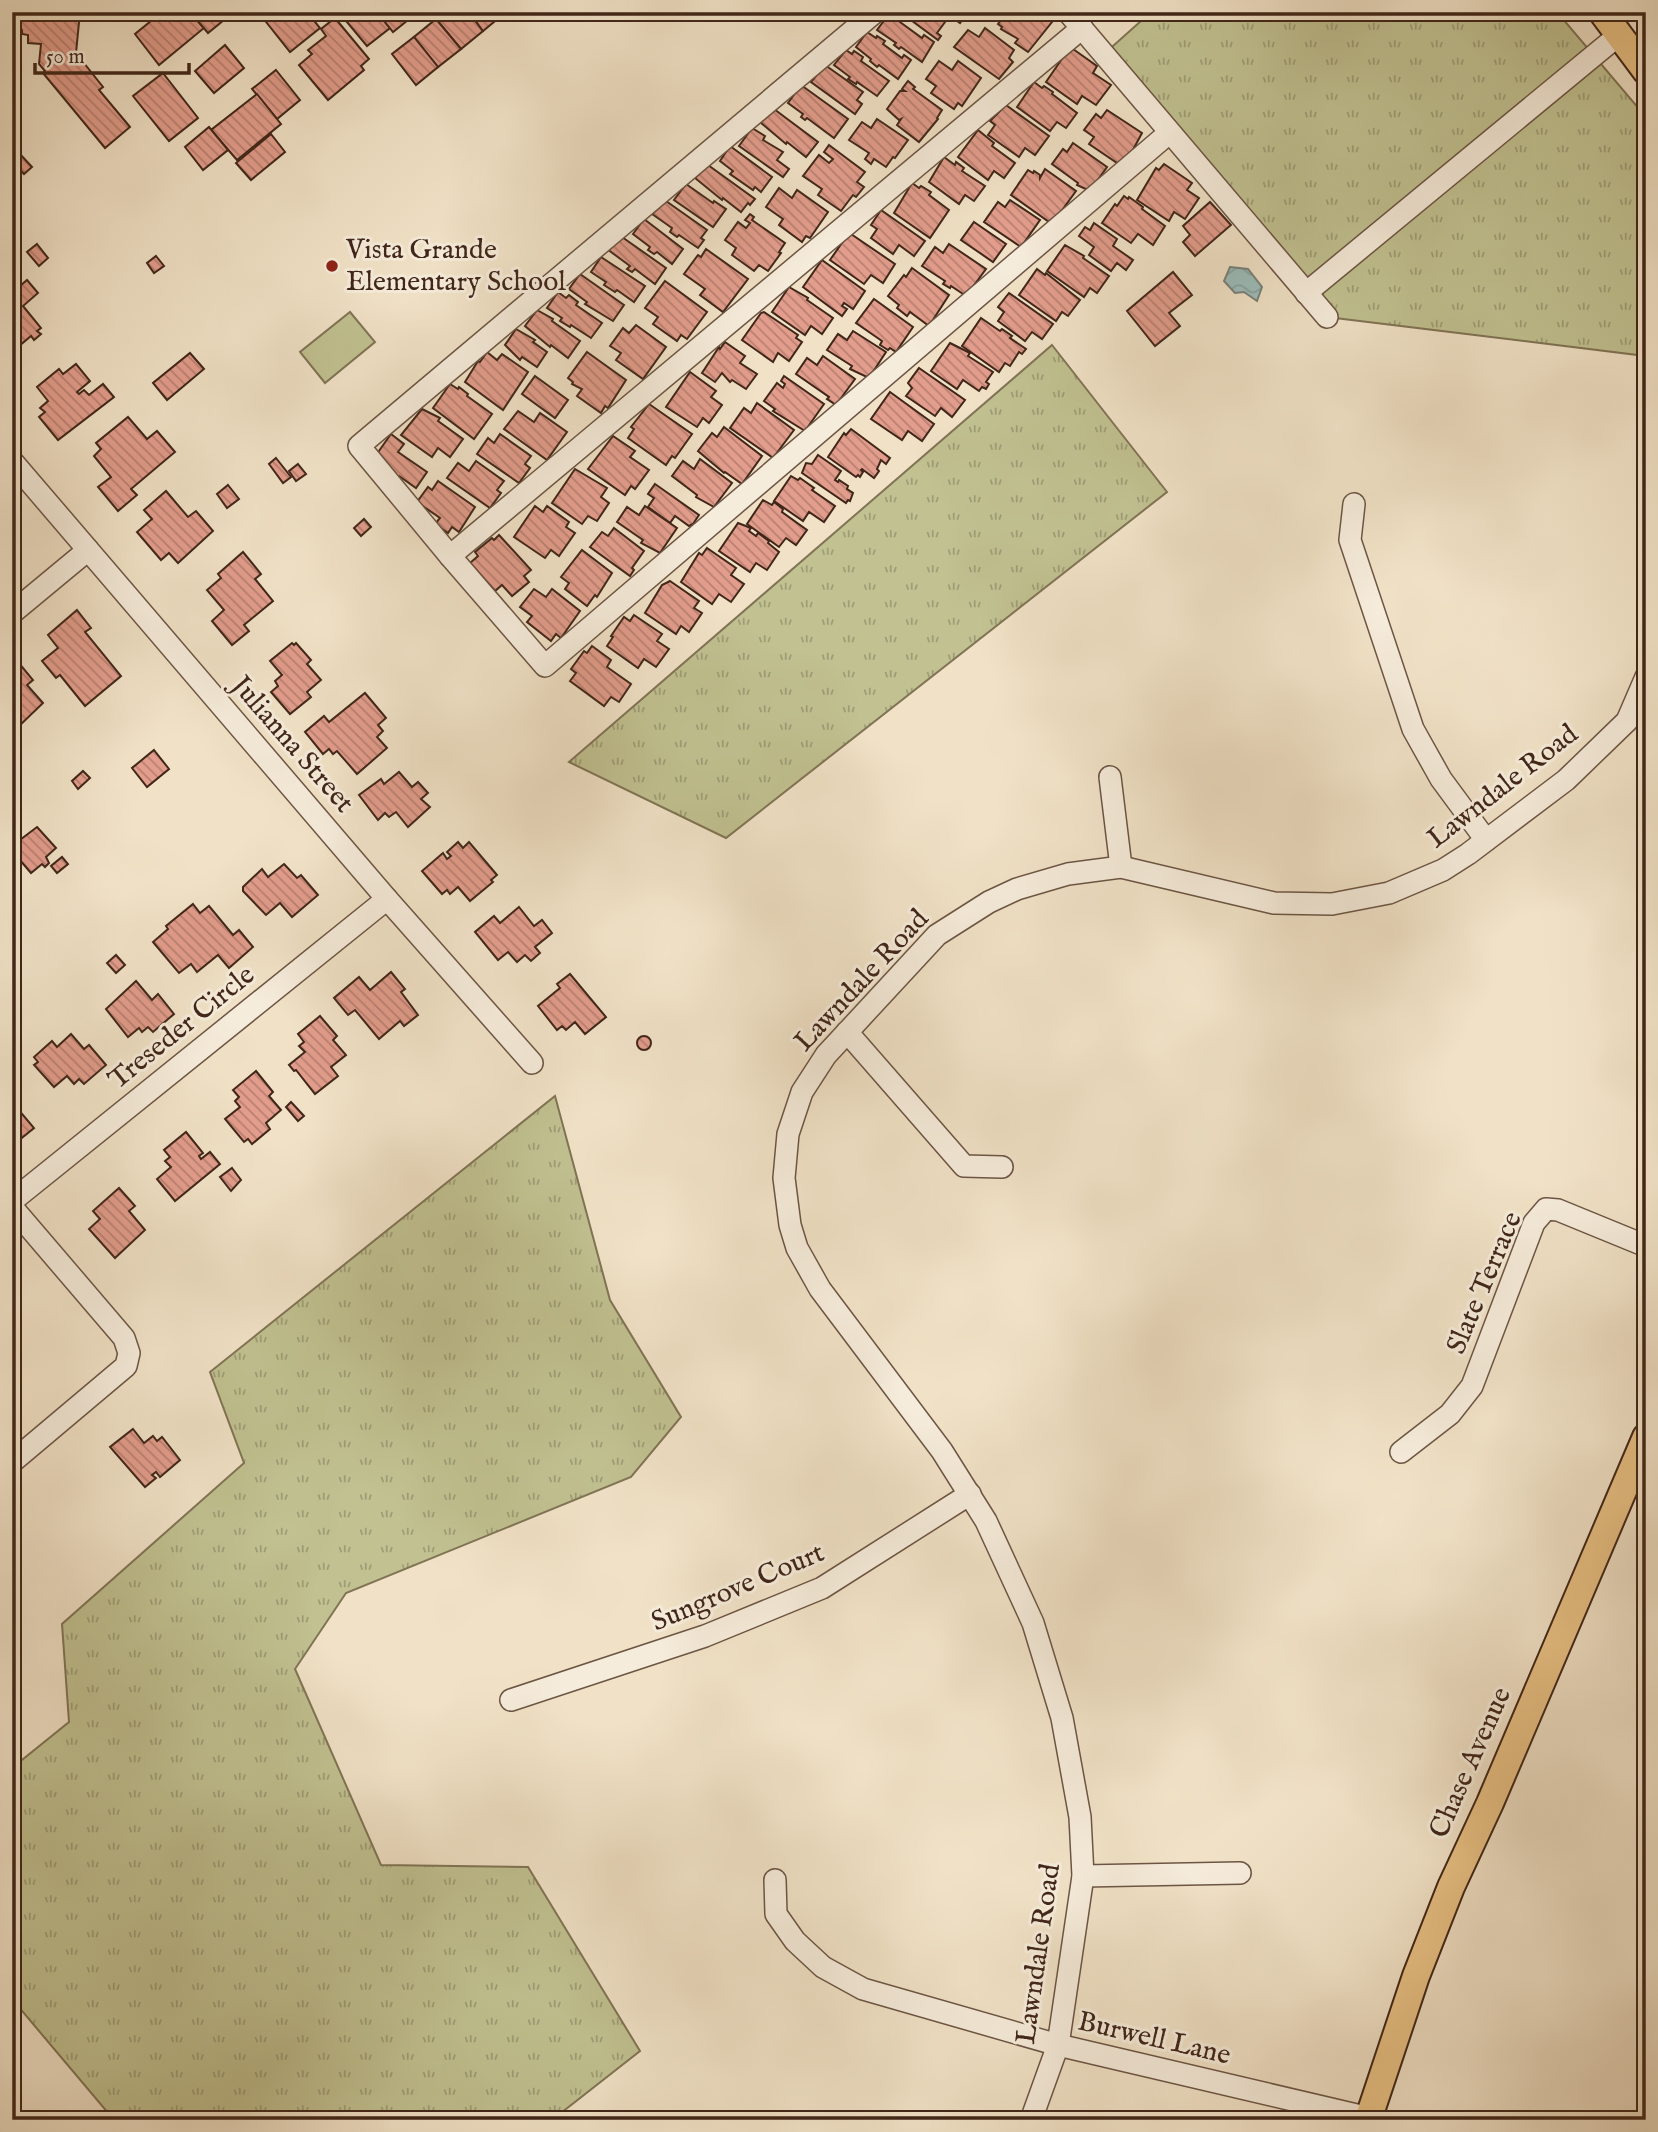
<svg xmlns="http://www.w3.org/2000/svg" width="1658" height="2132" viewBox="0 0 1658 2132" font-family="'IM FELL English',serif">
	<style>
		.grass { fill: url(#grass-tufts); stroke: #807455; stroke-width: 2 }
		.park { fill: #c1c191; stroke: #807455; stroke-width: 2 }
		.water { fill: url(#water-waves); stroke: #77817a; stroke-width: 2 }
		.building { fill: url(#building-back-hatch); stroke: #402619; stroke-width: 2 }
		.lines { fill: none; stroke-linecap: round; stroke-linejoin: round }
		.minor-casing { stroke: #6c5544; stroke-width: 24 }
		.major-casing { stroke: #402619; stroke-width: 30 }
		.minor { stroke: #f6ecdb; stroke-width: 21 }
		.major { stroke: #e8c184; stroke-width: 26 }
		.poi-dot { fill: #8f2418; stroke: #f6ecdb; stroke-width: 2.5 }
		.labels { text-anchor: middle; dominant-baseline: central; stroke-width: 6; stroke-linejoin: round; paint-order: stroke }
		.poi-label { font-size: 28px; fill: #402619; stroke: #f6ecdb; text-anchor: start }
		.street-label { font-size: 28px; fill: #402619; stroke: #f6ecdb }
	</style>
	<defs>
		<pattern id="grass-tufts" width="24" height="20" patternUnits="userSpaceOnUse" patternTransform="scale(1.75)"><rect width="24" height="20" fill="#c1c191"/><path d="M3 7l-1-3M5 7V3M7 7l1-3M15 17l-1-3M17 17v-4M19 17l1-3" fill="none" stroke="#9e9d76"/></pattern>
		<pattern id="water-waves" width="16" height="10" patternUnits="userSpaceOnUse" patternTransform="scale(1.75)"><rect width="16" height="10" fill="#9cbdbb"/><path d="M0 5q4-4 8 0t8 0" fill="none" stroke="#87a2a0"/></pattern>
		<pattern id="building-back-hatch" width="6" height="6" patternUnits="userSpaceOnUse" patternTransform="scale(1.75)"><rect width="6" height="6" fill="#e39d8c"/><path d="M-1 5l2 2M0 0l6 6M5-1l2 2" fill="none" stroke="#b98072"/></pattern>
	</defs>
	<rect width="100%" height="100%" fill="#f1e2c7"/>
	<filter id="stains"><feTurbulence type="fractalNoise" baseFrequency=".00286" numOctaves="4"/><feColorMatrix values="0 0 0 0 .2 0 0 0 0 .09 0 0 0 0 .02 0 0 0 .5 -.17"/></filter>
	<radialGradient id="worn" r=".72"><stop offset=".6" stop-color="#630" stop-opacity="0"/><stop offset="1" stop-color="#630" stop-opacity=".3"/></radialGradient>
	<g class="grass">
		<polygon points="1151,12 1557,12 1646,117 1646,356 1327,317 1104,54"/>
		<polygon points="1052,345 1167,492 726,838 569,762"/>
		<polygon points="555,1096 610,1300 681,1417 631,1477 346,1593 295,1669 381,1865 528,1867 640,2051 552,2120 114,2120 12,1999 12,1768 69,1722 62,1624 244,1463 210,1372"/>
	</g>
	<polygon class="park" points="350,312 375,342 325,383 300,352"/>
	<polygon class="water" points="1230,267 1248,269 1262,287 1257,301 1244,292 1235,293 1224,281"/>
	<g class="building">
		<polygon points="16,12 80,12 76,53 103,87 99,90 130,127 105,148 43,73 45,71 39,64 41,44 28,43 28,35 22,34 22,30 15,21"/>
		<polygon points="162,12 190,12 204,28 159,65 135,34"/>
		<polygon points="190,12 228,12 230,15 208,33"/>
		<polygon points="307,12 320,28 290,52 259,13"/>
		<polygon points="345,12 377,12 390,28 367,46 341,15"/>
		<polygon points="377,12 418,12 393,32"/>
		<polygon points="444,12 469,12 483,31 461,49 436,19"/>
		<polygon points="469,12 506,12 483,31"/>
		<polygon points="900,12 940,12 948,18 937,33 941,36 938,40"/>
		<polygon points="945,12 968,12 960,23"/>
		<polygon points="1007,12 1038,12 1052,22 1028,52 1015,43 1018,39 1001,29 1002,27 998,24"/>
		<polygon points="889,14 922,38 924,35 934,42 922,62 901,47 899,49 894,45 896,43 877,30"/>
		<polygon points="335,18 369,59 361,66 364,70 328,100 299,65 312,54 308,50 326,36 321,29"/>
		<polygon points="436,19 461,49 438,67 414,37"/>
		<polygon points="985,28 1014,50 1009,58 1013,62 999,79 954,47 968,30 979,37"/>
		<polygon points="867,32 876,38 877,36 885,41 883,44 902,58 904,55 911,60 898,79 879,65 877,67 870,61 871,59 856,47"/>
		<polygon points="414,37 438,67 416,85 392,54"/>
		<polygon points="225,45 244,68 214,93 195,71"/>
		<polygon points="1073,49 1097,66 1093,73 1111,85 1096,105 1082,96 1077,104 1046,82 1066,53"/>
		<polygon points="846,50 852,54 854,51 863,57 861,61 889,81 877,96 857,82 856,84 848,79 850,77 834,65"/>
		<polygon points="939,61 952,70 958,61 981,78 962,106 958,103 954,109 931,93 936,86 926,79"/>
		<polygon points="825,65 863,92 857,100 862,104 855,114 811,82"/>
		<polygon points="276,70 300,100 277,119 252,89"/>
		<polygon points="163,73 198,118 169,141 133,96"/>
		<polygon points="908,81 915,87 913,89 942,110 937,118 938,119 919,142 897,125 901,119 899,120 887,109 900,91 905,91 902,89"/>
		<polygon points="1034,82 1042,88 1044,86 1053,92 1052,94 1077,113 1066,128 1057,122 1050,131 1017,107"/>
		<polygon points="801,85 848,119 834,138 807,118 805,120 801,117 803,114 788,103"/>
		<polygon points="257,94 281,124 237,160 211,130"/>
		<polygon points="1006,105 1049,136 1035,155 1025,148 1019,157 988,135 995,125 990,121"/>
		<polygon points="774,109 818,142 806,157 787,142 786,144 760,122"/>
		<polygon points="1107,110 1142,133 1128,159 1120,165 1089,144 1094,137 1084,130 1096,114 1101,118"/>
		<polygon points="877,119 908,140 895,158 893,157 886,167 874,159 871,164 865,159 869,153 849,140 862,122 871,128"/>
		<polygon points="209,127 228,150 203,170 185,147"/>
		<polygon points="752,128 765,136 763,140 783,152 777,160 789,169 783,177 739,146"/>
		<polygon points="978,130 994,143 992,146 1015,163 1004,178 994,171 988,180 958,157"/>
		<polygon points="271,134 285,152 251,180 236,163"/>
		<polygon points="1073,143 1107,167 1090,191 1077,185 1078,183 1052,164 1063,149 1067,152"/>
		<polygon points="829,145 865,172 857,182 864,187 856,197 853,195 841,211 818,195 822,189 803,176 819,155 829,163 833,159 824,152"/>
		<polygon points="730,146 772,177 761,192 755,187 753,190 730,174 733,171 720,161"/>
		<polygon points="19,153 32,167 24,174 12,161"/>
		<polygon points="944,157 955,165 956,162 964,168 962,171 985,186 974,201 965,195 959,204 929,182"/>
		<polygon points="1164,164 1192,183 1187,190 1199,198 1185,219 1174,212 1169,221 1137,200 1156,168 1159,170"/>
		<polygon points="708,165 755,199 750,205 748,203 741,212 723,198 722,200 695,178"/>
		<polygon points="1045,169 1076,191 1052,224 1011,195 1028,170 1033,173 1034,171 1040,175 1040,178"/>
		<polygon points="912,183 919,188 921,186 931,192 929,195 949,210 930,238 894,213"/>
		<polygon points="686,184 713,203 714,201 726,209 713,227 674,200"/>
		<polygon points="779,188 792,198 797,190 828,212 810,238 806,236 802,242 779,225 783,219 766,207"/>
		<polygon points="1124,196 1128,199 1129,197 1143,207 1142,209 1165,226 1153,245 1138,234 1131,243 1102,223 1115,204 1117,206"/>
		<polygon points="1010,200 1040,220 1021,247 984,222 998,202 1005,207"/>
		<polygon points="666,201 707,230 701,238 704,240 698,248 679,235 677,237 670,232 672,228 652,214"/>
		<polygon points="1210,202 1231,225 1195,256 1183,242 1190,235 1183,226"/>
		<polygon points="881,210 925,241 914,256 899,245 893,254 871,238 877,229 871,225"/>
		<polygon points="750,214 754,217 752,220 785,243 779,252 781,253 768,271 759,265 754,271 732,255 736,248 725,240 738,222 746,228 750,223 745,220"/>
		<polygon points="644,219 683,249 672,264 657,252 654,254 648,250 650,247 633,234"/>
		<polygon points="974,222 1006,244 993,262 961,240"/>
		<polygon points="1094,223 1117,239 1113,246 1133,260 1126,270 1117,263 1111,271 1089,255 1094,247 1079,236 1085,227 1090,230"/>
		<polygon points="851,234 895,264 883,283 871,275 864,284 830,260 844,240"/>
		<polygon points="622,237 666,268 655,284 635,269 632,272 627,269 630,266 607,249"/>
		<polygon points="37,244 48,258 39,266 27,252"/>
		<polygon points="949,244 986,269 966,296 951,286 950,288 943,284 945,281 922,266 935,247 943,253"/>
		<polygon points="1065,245 1084,256 1083,258 1109,276 1097,293 1090,288 1084,297 1047,271"/>
		<polygon points="706,249 748,279 723,312 700,295 705,289 684,274 698,255 701,257"/>
		<polygon points="156,256 164,266 154,273 147,263"/>
		<polygon points="601,257 645,286 634,302 617,290 615,292 604,285 606,282 591,272"/>
		<polygon points="822,260 865,291 853,309 844,303 842,306 847,309 842,316 803,287"/>
		<polygon points="912,268 949,295 929,326 910,312 907,316 897,308 899,305 888,296 904,275 906,277"/>
		<polygon points="1037,269 1045,275 1046,273 1080,300 1068,316 1062,312 1056,321 1019,295"/>
		<polygon points="1173,272 1192,295 1169,313 1180,326 1155,346 1127,311"/>
		<polygon points="580,274 624,305 613,321 585,304 587,302 569,289"/>
		<polygon points="27,280 38,293 23,306 41,328 37,331 41,334 34,340 31,336 12,352 12,293"/>
		<polygon points="665,281 707,312 687,339 681,335 677,341 653,324 658,317 645,308"/>
		<polygon points="789,287 808,298 807,300 833,318 822,334 811,326 805,335 772,312"/>
		<polygon points="558,292 566,298 569,295 578,302 576,305 602,323 591,338 571,325 570,327 560,321 562,318 547,308"/>
		<polygon points="1009,293 1053,324 1042,339 1032,332 1025,341 998,321 1004,312 998,307"/>
		<polygon points="874,299 913,327 896,352 890,348 888,350 880,345 882,341 856,323"/>
		<polygon points="537,310 553,319 552,321 580,341 568,358 551,345 550,347 525,326"/>
		<polygon points="764,312 798,335 796,338 802,342 789,361 778,353 773,362 742,340 761,313"/>
		<polygon points="981,318 1000,331 1002,329 1012,336 1010,338 1026,349 1022,354 1019,352 1010,366 1005,363 999,372 962,346"/>
		<polygon points="636,325 666,347 643,379 616,360 621,353 610,346 623,328 629,333"/>
		<polygon points="516,329 535,340 533,342 547,352 537,367 522,357 520,360 505,345"/>
		<polygon points="853,331 886,352 869,378 850,369 852,366 827,350 838,334 847,340"/>
		<polygon points="725,342 745,356 740,363 757,374 746,389 732,380 730,382 722,373 715,382 702,373 719,347 720,349"/>
		<polygon points="950,343 970,353 968,356 993,372 986,382 989,384 986,389 982,387 979,391 963,380 957,389 931,371"/>
		<polygon points="487,352 497,360 502,354 528,372 503,410 465,382 478,361 480,362"/>
		<polygon points="587,352 626,380 608,408 605,406 601,413 577,396 582,389 572,384 573,382 568,378"/>
		<polygon points="190,353 204,369 167,400 153,383"/>
		<polygon points="823,356 855,379 836,405 827,399 829,397 796,374 807,358 817,365"/>
		<polygon points="76,364 90,381 77,392 79,394 84,390 89,395 103,384 114,397 58,440 39,417 45,412 40,408 48,401 37,387 59,369 63,374"/>
		<polygon points="919,368 965,400 952,417 941,408 935,416 906,396 912,388 908,383"/>
		<polygon points="690,372 716,391 711,397 722,405 709,423 703,418 697,427 666,407"/>
		<polygon points="535,376 568,400 555,418 522,394"/>
		<polygon points="784,376 824,404 805,431 773,411 775,409 764,401 777,383 783,388 785,384 781,381"/>
		<polygon points="450,384 458,389 459,387 468,394 467,396 492,414 474,439 433,408"/>
		<polygon points="890,392 934,424 922,441 908,431 902,440 871,419"/>
		<polygon points="757,403 794,430 773,458 730,428 744,408 751,413"/>
		<polygon points="649,404 692,434 675,458 672,456 666,465 628,438 634,429 631,427"/>
		<polygon points="422,409 440,418 438,421 463,439 450,457 438,448 432,457 401,435"/>
		<polygon points="518,411 534,422 540,413 567,432 547,460 504,429"/>
		<polygon points="128,417 147,439 157,431 175,452 131,489 137,495 118,511 98,487 111,477 94,456 101,449 96,443"/>
		<polygon points="724,427 762,456 742,484 725,472 724,473 698,451 712,433 717,437"/>
		<polygon points="851,429 890,458 886,464 881,460 877,469 879,471 874,478 862,469 861,470 863,472 860,477 858,475 856,477 828,457 844,433 846,435"/>
		<polygon points="391,434 404,444 398,452 427,472 416,488 399,476 397,478 374,458"/>
		<polygon points="500,434 531,456 525,464 530,468 519,483 477,454 488,438 494,443"/>
		<polygon points="613,436 635,451 630,457 649,470 635,489 631,486 625,495 588,469"/>
		<polygon points="818,455 841,471 835,480 838,482 839,480 848,486 847,489 853,493 850,501 848,500 846,503 802,473 806,463 812,464"/>
		<polygon points="276,458 291,477 283,483 269,464"/>
		<polygon points="700,459 732,483 714,507 696,497 697,495 672,476 683,461 694,469"/>
		<polygon points="476,461 504,481 497,490 501,493 490,508 447,478 458,463 469,471"/>
		<polygon points="298,464 306,474 296,481 289,471"/>
		<polygon points="575,469 607,488 601,497 609,503 597,521 588,516 582,524 552,503"/>
		<polygon points="791,476 798,480 800,478 814,488 812,490 835,506 824,522 809,512 803,521 774,501"/>
		<polygon points="438,481 475,507 459,532 452,527 448,533 435,524 440,518 417,502 428,487 432,490"/>
		<polygon points="655,484 699,515 693,524 689,526 675,516 670,523 648,507 654,498 648,494"/>
		<polygon points="228,485 239,499 227,508 217,494"/>
		<polygon points="166,491 188,517 196,511 213,531 178,563 169,553 161,560 137,532 152,519 144,510"/>
		<polygon points="763,500 772,505 774,502 783,509 782,512 807,530 796,545 786,538 779,547 747,524"/>
		<polygon points="535,506 543,512 547,506 569,522 566,527 575,533 559,556 551,550 545,558 514,537"/>
		<polygon points="645,506 677,528 660,553 641,543 643,540 617,522 627,507 639,515"/>
		<polygon points="364,519 371,527 361,536 354,528"/>
		<polygon points="738,523 751,528 749,531 756,536 758,533 769,541 768,543 779,552 767,570 756,563 750,572 719,551"/>
		<polygon points="614,528 644,551 632,568 634,570 630,576 590,547 602,532 608,536"/>
		<polygon points="499,535 531,570 524,576 529,582 512,596 502,585 495,591 470,563 478,556 475,552 492,538 494,540"/>
		<polygon points="707,548 736,568 731,575 744,584 731,602 719,594 712,604 681,582 699,553 702,555"/>
		<polygon points="582,550 612,573 597,597 595,595 587,606 565,589 569,583 561,577"/>
		<polygon points="243,552 261,574 255,579 273,601 244,625 249,631 232,645 212,621 224,610 207,590 221,578 218,574"/>
		<polygon points="670,581 699,601 694,608 702,613 689,632 681,626 676,634 645,613 662,585"/>
		<polygon points="534,589 546,597 552,589 580,611 561,638 556,634 551,641 527,622 532,616 520,607"/>
		<polygon points="77,610 91,628 85,632 121,676 85,706 60,675 56,678 42,661 58,648 48,635"/>
		<polygon points="634,615 662,634 657,641 669,649 656,667 644,659 638,668 607,646 613,637 611,636 624,617 630,621"/>
		<polygon points="292,643 294,645 296,643 311,660 307,664 321,680 307,692 311,697 290,714 271,692 278,686 275,681 282,675 270,661"/>
		<polygon points="592,646 611,660 607,667 631,684 619,702 611,697 604,706 570,681 576,673 571,669 584,651 587,653"/>
		<polygon points="18,662 33,680 27,685 43,703 13,732 12,666"/>
		<polygon points="365,693 386,718 378,725 383,731 377,737 387,748 357,774 337,751 333,754 329,749 323,754 305,732 324,716 329,722"/>
		<polygon points="154,750 169,769 147,787 132,768"/>
		<polygon points="83,771 90,778 78,789 72,781"/>
		<polygon points="399,772 412,787 418,782 428,793 421,799 430,807 408,827 396,812 389,817 385,813 378,820 359,795 381,779 384,784"/>
		<polygon points="37,827 56,848 46,857 49,863 45,867 42,864 31,873 12,851 12,846"/>
		<polygon points="458,842 463,848 469,842 497,875 491,880 493,882 470,901 458,887 450,894 447,890 442,894 422,871 443,853 447,859 451,856 447,852"/>
		<polygon points="62,857 68,864 57,873 51,866"/>
		<polygon points="284,864 297,878 301,875 318,895 292,917 280,903 266,915 243,891 243,887 262,869 268,877"/>
		<polygon points="193,904 200,913 209,906 233,935 239,930 253,947 229,968 218,955 197,972 191,964 179,973 153,942 168,929 166,926"/>
		<polygon points="519,907 534,926 542,920 552,933 535,947 540,953 531,961 525,955 517,962 508,952 498,960 475,932 494,916 500,923"/>
		<polygon points="116,955 125,965 116,973 107,963"/>
		<polygon points="391,972 405,989 401,992 418,1015 404,1026 400,1021 379,1039 355,1010 348,1015 334,998 359,977 370,990"/>
		<polygon points="570,974 606,1017 585,1034 575,1022 566,1030 562,1026 557,1030 538,1006 560,988 557,984"/>
		<polygon points="136,981 152,1000 158,994 174,1014 153,1032 148,1027 142,1032 139,1028 128,1037 106,1009"/>
		<polygon points="320,1016 337,1036 333,1040 346,1055 331,1067 338,1076 315,1094 296,1070 294,1071 289,1065 305,1052 299,1046 304,1042 298,1034"/>
		<polygon points="71,1034 84,1049 89,1045 106,1065 84,1084 79,1079 74,1084 67,1076 54,1087 34,1065 38,1062 34,1057 52,1041 57,1047"/>
		<circle cx="644" cy="1043" r="7"/>
		<polygon points="256,1071 273,1092 269,1096 281,1110 266,1123 270,1129 252,1144 248,1139 244,1142 225,1119 240,1107 235,1101 239,1097 233,1090"/>
		<polygon points="12,1102 34,1128 12,1146"/>
		<polygon points="291,1102 304,1116 298,1121 286,1107"/>
		<polygon points="186,1132 203,1153 199,1156 201,1159 210,1152 220,1164 175,1201 157,1179 171,1167 165,1161 170,1157 164,1150"/>
		<polygon points="232,1168 241,1180 231,1191 220,1177"/>
		<polygon points="119,1188 135,1206 129,1211 145,1230 115,1258 89,1229 100,1219 93,1211"/>
		<polygon points="133,1429 144,1443 153,1436 157,1441 162,1437 180,1460 160,1477 156,1472 152,1475 156,1478 145,1487 110,1447"/>
	</g>
	<g class="lines">
		<g class="minor-casing">
			<g id="minor">
				<polyline points="875,12 359,446 450,556 545,666 1169,133"/>
				<polyline points="1068,12 1327,317"/>
				<polyline points="1306,293 1620,34"/>
				<polyline points="12,461 387,899 532,1063"/>
				<polyline points="1354,504 1350,540 1413,729 1441,779 1486,840"/>
				<polyline points="450,556 1082,28"/>
				<polyline points="12,613 88,550"/>
				<polyline points="1110,777 1121,867"/>
				<polyline points="847,1032 964,1166 1002,1167"/>
				<polyline points="12,1201 387,899"/>
				<polyline points="12,1207 124,1338 129,1353 126,1366 12,1462"/>
				<polyline points="1401,1452 1450,1414 1472,1386 1534,1223 1546,1209 1558,1210 1646,1246"/>
				<polyline points="511,1700 705,1636 822,1588 970,1494"/>
				<polyline points="1083,1876 1240,1873"/>
				<polyline points="775,1880 776,1914 795,1941 823,1967 863,1989 1058,2045 1378,2120"/>
				<polyline points="1031,2120 1058,2045 1083,1876 1080,1817 1062,1718 1033,1623 986,1521 942,1451 820,1289 797,1248 790,1225 784,1178 788,1134 802,1092 826,1055 937,935 989,902 1017,889 1068,874 1121,867 1274,903 1332,904 1389,893 1443,870 1468,854 1566,780 1627,721 1646,677"/>
			</g>
		</g>
		<g class="major-casing">
			<g id="major">
				<polyline points="1602,12 1646,71"/>
				<polyline points="1368,2120 1416,1976 1451,1887 1490,1803 1646,1437"/>
			</g>
		</g>
		<use href="#minor" class="minor"/>
		<use href="#major" class="major"/>
	</g>
	<circle class="poi-dot" cx="332" cy="266" r="7"/>
	<g class="labels">
		<g class="poi-label">
			<text x="346" y="250">Vista Grande<tspan x="346" dy="32">Elementary School</tspan></text>
		</g>
		<g class="street-label">
			<text transform="translate(292 745) rotate(49)">Julianna Street</text>
			<text transform="translate(1503 787) rotate(-38)">Lawndale Road</text>
			<text transform="translate(862 981) rotate(-47)">Lawndale Road</text>
			<text transform="translate(182 1028) rotate(-39)">Treseder Circle</text>
			<text transform="translate(1485 1283) rotate(-67)">Slate Terrace</text>
			<text transform="translate(738 1588) rotate(-23)">Sungrove Court</text>
			<text transform="translate(1471 1763) rotate(-66)">Chase Avenue</text>
			<text transform="translate(1039 1954) rotate(-82)">Lawndale Road</text>
			<text transform="translate(1154 2039) rotate(13)">Burwell Lane</text>
		</g>
	</g>
	<rect width="1658" height="2132" fill="none" stroke="#f1e2c7" stroke-width="42"/>
	<rect x="14" y="14" width="1630" height="2104" fill="none" stroke="#402619" stroke-width="3.5"/>
	<rect x="21" y="21" width="1616" height="2090" fill="none" stroke="#402619" stroke-width="2"/>
	<path d="M35 63v10h154v-10" fill="none" stroke="#402619" stroke-width="3.5"/>
	<text x="46" y="63" font-size="21" fill="#402619" stroke="#f6ecdb" stroke-width="5" paint-order="stroke">50 m</text>
	<rect width="100%" height="100%" filter="url(#stains)"/>
	<rect width="100%" height="100%" fill="url(#worn)"/>
</svg>
